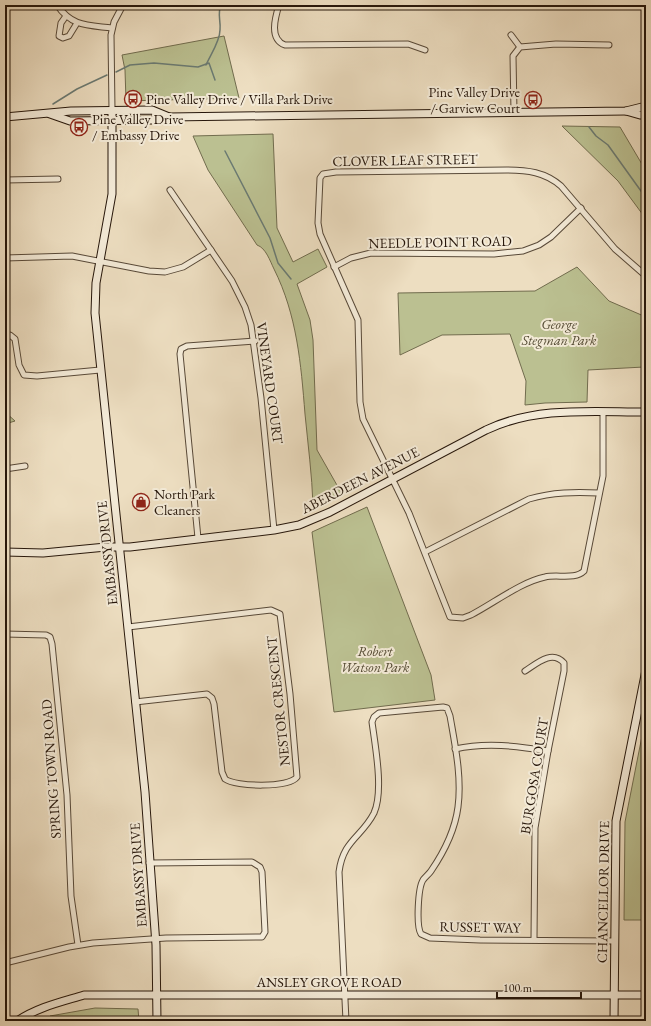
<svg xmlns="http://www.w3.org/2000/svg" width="651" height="1026" viewBox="0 0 651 1026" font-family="'EB Garamond',serif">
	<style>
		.green { fill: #bbc091; stroke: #716c4e }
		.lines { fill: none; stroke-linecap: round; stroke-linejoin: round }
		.stream { stroke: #6b7a72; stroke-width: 1.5 }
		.street-casing { stroke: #584938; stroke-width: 7 }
		.secondary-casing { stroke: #27170b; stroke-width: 9 }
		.street { stroke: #f3ead7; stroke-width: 5 }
		.secondary { stroke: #f3ead7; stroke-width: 7 }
		.labels { text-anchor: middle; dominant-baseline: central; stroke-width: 4; stroke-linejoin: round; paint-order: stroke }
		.poi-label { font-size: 14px; fill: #27170b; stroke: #f3ead7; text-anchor: start }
		.street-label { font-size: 14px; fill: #27170b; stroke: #f3ead7 }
		.park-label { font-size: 14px; font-style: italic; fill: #534a33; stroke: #f3ead7 }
	</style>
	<rect width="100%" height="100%" fill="#eddec1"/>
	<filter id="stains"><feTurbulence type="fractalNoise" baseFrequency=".005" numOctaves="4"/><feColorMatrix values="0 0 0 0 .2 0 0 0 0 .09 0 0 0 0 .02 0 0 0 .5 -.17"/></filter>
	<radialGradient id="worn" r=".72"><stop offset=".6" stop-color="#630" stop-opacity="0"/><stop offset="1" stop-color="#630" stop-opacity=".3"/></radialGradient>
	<g class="green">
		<polygon points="224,36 239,98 126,101 125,70 122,55"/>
		<polygon points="5,64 8,74 7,105 5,105"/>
		<polygon points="562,126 620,127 646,171 646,219 618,181"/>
		<path d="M273,134L277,228L293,262L318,249L327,267L297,284L310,320L313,340L317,450L342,494L313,505C312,475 308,445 305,414C301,364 297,315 274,269C270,261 266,248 257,245L208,170L193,136Z"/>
		<polygon points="577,267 609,301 646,317 646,358 644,367 588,370 587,402 545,403 525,405 526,381 510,334 442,335 400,355 398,293 535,291"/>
		<polygon points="5,412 15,421 5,424"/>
		<polygon points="367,507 431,675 435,700 334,712 312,532"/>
		<polygon points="646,716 646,920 624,920 625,822"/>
		<polygon points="95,1008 138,1009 139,1021 50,1021 50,1016"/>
	</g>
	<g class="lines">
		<g class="stream">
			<path d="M206,65C211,54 220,41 220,30C221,20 217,14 221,5"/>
			<polyline points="116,72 130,65 154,63 198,67 209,63 215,80"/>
			<polyline points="5,102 6,104"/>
			<polyline points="53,104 77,89 107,75"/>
			<polyline points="589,127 596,136 608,145 646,198"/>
			<polyline points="225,151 270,238 278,263 291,279"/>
		</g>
		<g class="street-casing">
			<g id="street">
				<path d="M57,5C72,27 88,25 112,28"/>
				<path d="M279,5C275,18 269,39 285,45L408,44L425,50"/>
				<polyline points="66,16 61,23 59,36 63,38 69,36 77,23"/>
				<polyline points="511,35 520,47"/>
				<polyline points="112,110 111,35 114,22 123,5"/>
				<polyline points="514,112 513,56 520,47 556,44 609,45"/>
				<polyline points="5,180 58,179"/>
				<polyline points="170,190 232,281 245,307 251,325 261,398 274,530"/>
				<polyline points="5,258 72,256 149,271 165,272 183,267 211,250"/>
				<polyline points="334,267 351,258 371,253 494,254 523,251 539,245 551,237 581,208"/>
				<polyline points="5,335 10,335 15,339 19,365 24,375 37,376 100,370"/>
				<path d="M603,412V476L584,571C575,580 557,574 545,577C521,582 494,603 471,615L463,618L450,617L409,513L363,419L360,402L358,320L320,234L318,223L320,178L323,174L336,172L507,170C527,170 545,172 561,186L615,249L646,276"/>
				<polyline points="5,469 25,466"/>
				<polyline points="198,538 180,354 181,349 187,346 255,341"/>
				<path d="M425,552L529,499C553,492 575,492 599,493"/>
				<path d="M128,627L271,610L280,614L290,694L297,777C289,788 236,787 225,779L222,772L214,704L212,698L207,694L135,702"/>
				<polyline points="5,634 46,635 50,637 52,644 67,795 71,896 78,945"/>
				<path d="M525,671C536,664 552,649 564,663V671L548,751L535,828L534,939"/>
				<path d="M455,749C486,742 517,746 548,751"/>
				<polyline points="5,963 69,947 93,943 166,938 256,937 262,937 265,932 262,872 260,867 252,862 149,863"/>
				<path d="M346,1021L339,872C343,840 362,837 374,813C384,791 375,745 372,722L374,717L379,713L443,707L447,708L450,716C455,745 462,777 458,807C455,830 444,852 431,871C429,874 425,877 423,880C418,888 416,926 421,934L430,938L480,940L614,941"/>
			</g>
		</g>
		<g class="secondary-casing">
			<g id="secondary">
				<polyline points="112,110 112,194 96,283 95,313 145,792 156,945 157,1021"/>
				<polyline points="626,111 640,115 646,115"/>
				<polyline points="50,114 70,121 152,120 169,117 626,111 646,106"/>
				<polyline points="5,117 71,111 152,110 169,117"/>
				<path d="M5,552L43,553L106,547H130L274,530L299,525L330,512L486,430C536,406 592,412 646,412"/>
				<path d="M17,1021C38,1007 61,1002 84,995H646"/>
				<polyline points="614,1021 616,821 646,670"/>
			</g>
		</g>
		<use href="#street" class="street"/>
		<use href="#secondary" class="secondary"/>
	</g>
	<defs>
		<g id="bus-ring" transform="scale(0.9)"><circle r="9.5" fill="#f3ead7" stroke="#8f2418" stroke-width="1.5"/><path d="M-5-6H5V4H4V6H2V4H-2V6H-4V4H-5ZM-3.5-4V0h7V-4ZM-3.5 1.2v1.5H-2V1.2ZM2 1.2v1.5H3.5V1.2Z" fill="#8f2418"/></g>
		<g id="shop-ring" transform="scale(0.9)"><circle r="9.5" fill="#f3ead7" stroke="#8f2418" stroke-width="1.5"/><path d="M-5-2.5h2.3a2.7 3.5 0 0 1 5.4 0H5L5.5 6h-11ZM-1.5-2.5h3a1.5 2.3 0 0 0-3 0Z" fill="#8f2418"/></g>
	</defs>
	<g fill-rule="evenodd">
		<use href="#bus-ring" x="133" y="99"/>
		<use href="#bus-ring" x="533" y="100"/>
		<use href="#bus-ring" x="79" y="127"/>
		<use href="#shop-ring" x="141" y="502"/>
	</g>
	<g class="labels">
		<g class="poi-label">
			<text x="520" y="92" text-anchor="end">Pine Valley Drive<tspan x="520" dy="16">/ Garview Court</tspan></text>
			<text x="146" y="99">Pine Valley Drive / Villa Park Drive</text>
			<text x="92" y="119">Pine Valley Drive<tspan x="92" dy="16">/ Embassy Drive</tspan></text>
			<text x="154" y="494">North Park<tspan x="154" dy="16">Cleaners</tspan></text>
		</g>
		<g class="street-label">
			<text transform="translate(405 160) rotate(-1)">CLOVER LEAF STREET</text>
			<text transform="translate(440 242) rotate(-1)">NEEDLE POINT ROAD</text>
			<text transform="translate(270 383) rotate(82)">VINEYARD COURT</text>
			<text transform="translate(360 480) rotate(-27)">ABERDEEN AVENUE</text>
			<text transform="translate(107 553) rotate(-96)">EMBASSY DRIVE</text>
			<text transform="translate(278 701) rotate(-96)">NESTOR CRESCENT</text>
			<text transform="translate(51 769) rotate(-94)">SPRING TOWN ROAD</text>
			<text transform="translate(534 776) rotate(-81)">BURGOSA COURT</text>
			<text transform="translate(138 875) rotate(-94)">EMBASSY DRIVE</text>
			<text transform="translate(603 892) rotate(-89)">CHANCELLOR DRIVE</text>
			<text transform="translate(480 927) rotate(1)">RUSSET WAY</text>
			<text x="329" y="982">ANSLEY GROVE ROAD</text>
		</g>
		<g class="park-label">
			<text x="559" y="324">George<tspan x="559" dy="16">Stegman Park</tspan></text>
			<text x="375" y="651">Robert<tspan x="375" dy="16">Watson Park</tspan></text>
		</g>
	</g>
	<rect width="651" height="1026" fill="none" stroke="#eddec1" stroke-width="20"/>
	<rect x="6" y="6" width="639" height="1014" fill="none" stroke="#27170b" stroke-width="2"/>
	<rect x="10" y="10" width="631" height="1006" fill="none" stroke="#27170b"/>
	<path d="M497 992v6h84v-6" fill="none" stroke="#27170b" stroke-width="2"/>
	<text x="503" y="992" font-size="12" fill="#27170b" stroke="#f3ead7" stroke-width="3" paint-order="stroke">100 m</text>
	<rect width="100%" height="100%" filter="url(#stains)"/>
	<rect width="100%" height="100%" fill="url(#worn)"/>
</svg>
